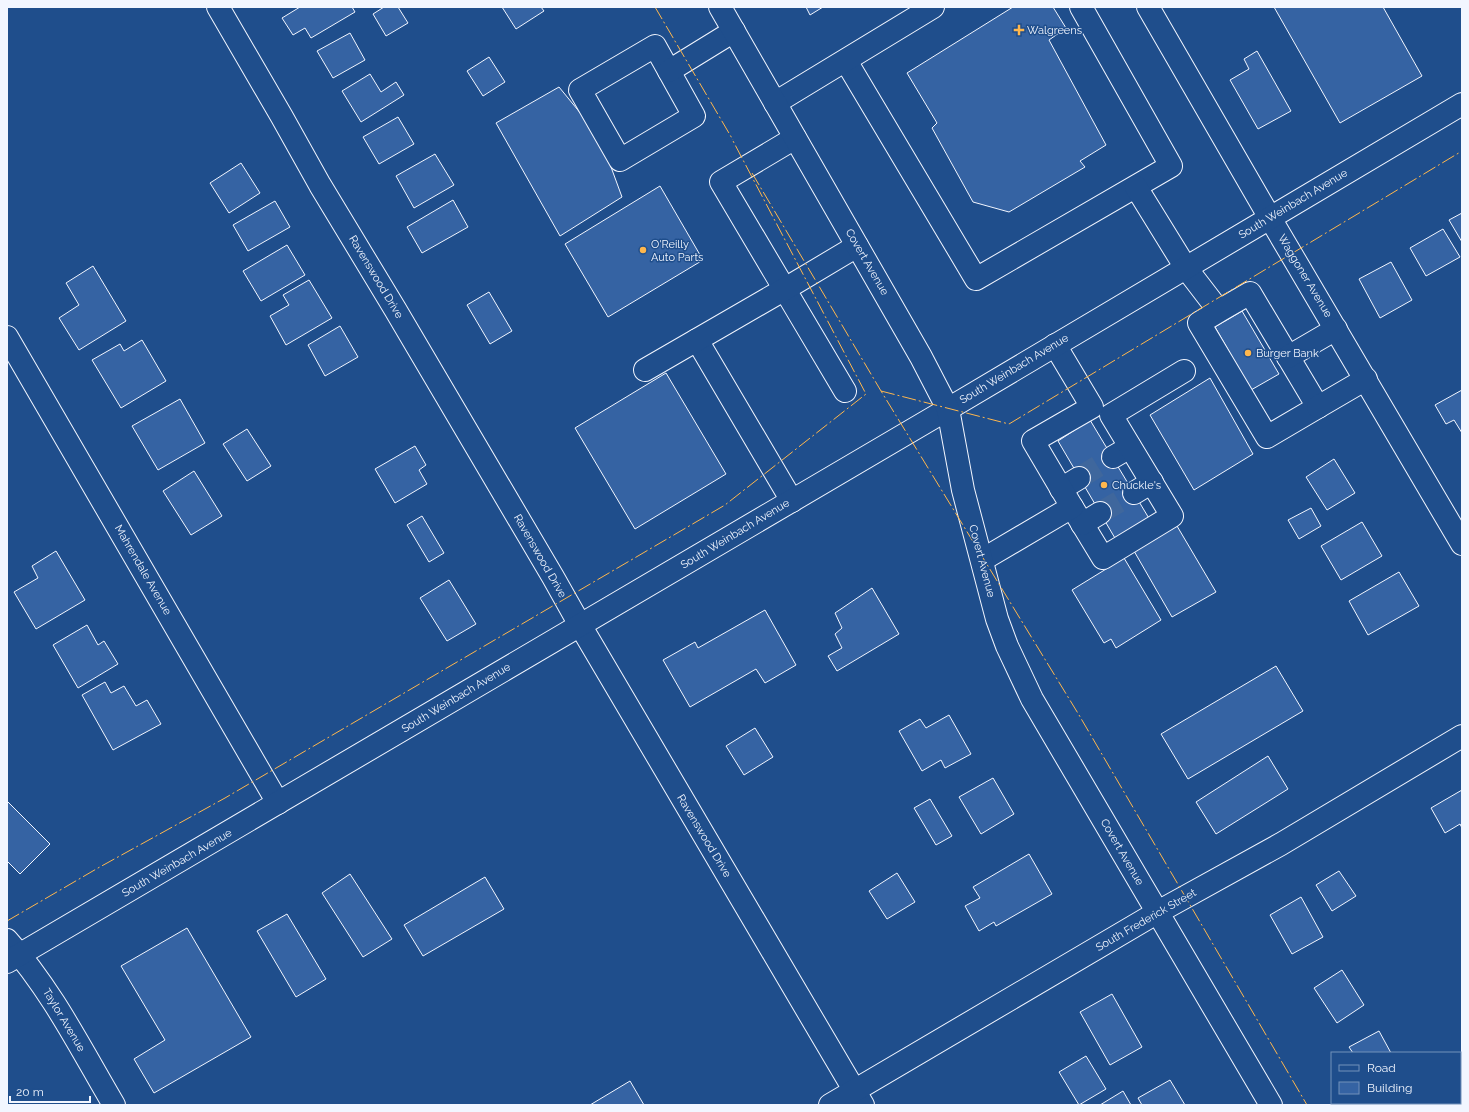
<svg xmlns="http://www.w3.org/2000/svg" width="1469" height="1112" viewBox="0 0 1469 1112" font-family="Raleway,sans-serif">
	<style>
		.building { fill: #3563a3; stroke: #f2f6ff }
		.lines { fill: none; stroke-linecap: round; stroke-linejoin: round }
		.minor-tunnel { stroke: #3f679d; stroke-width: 22; stroke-dasharray: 22 11; stroke-linecap: butt }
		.minor-casing { stroke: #f2f6ff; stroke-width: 24 }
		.major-casing { stroke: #f2f6ff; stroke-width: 24 }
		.minor { stroke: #1f4e8c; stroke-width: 22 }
		.major { stroke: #1f4e8c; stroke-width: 22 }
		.power { stroke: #ffb74d; stroke-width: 1; stroke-dasharray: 14 3 2 3; stroke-linecap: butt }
		.poi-dot { fill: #ffb74d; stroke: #1f4e8c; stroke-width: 1.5 }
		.labels { text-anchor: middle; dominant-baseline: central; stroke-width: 3; stroke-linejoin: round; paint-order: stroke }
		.poi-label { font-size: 11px; fill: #f2f6ff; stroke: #1f4e8c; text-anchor: start }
		.street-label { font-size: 11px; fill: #f2f6ff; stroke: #1f4e8c }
	</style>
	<rect width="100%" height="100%" fill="#1f4e8c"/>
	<g class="building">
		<polygon points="300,7 352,7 355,12 311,38 305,28 293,35 282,18"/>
		<polygon points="384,7 398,7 408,23 386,36 373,14"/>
		<polygon points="502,7 541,7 544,11 516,29"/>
		<polygon points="806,7 823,7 810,15"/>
		<polygon points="1013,7 1053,7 1066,28 1049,40 1106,145 1080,161 1085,167 1009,212 973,202 932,128 937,123 907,73"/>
		<polygon points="1274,7 1383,7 1422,76 1340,123"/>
		<polygon points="350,33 365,60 333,78 317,51"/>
		<polygon points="1257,51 1291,111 1258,129 1230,80 1249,69 1244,59"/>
		<polygon points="489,57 505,82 483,96 467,71"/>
		<polygon points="370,74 381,92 396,82 404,95 361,122 342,91"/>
		<polygon points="559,87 600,137 622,197 560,236 496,123"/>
		<polygon points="398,117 414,144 379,164 363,137"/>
		<polygon points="435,154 454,185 414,208 396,176"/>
		<polygon points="241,163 260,193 229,213 210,183"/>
		<polygon points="660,186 703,260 608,317 565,244"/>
		<polygon points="453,200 468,227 422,253 407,227"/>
		<polygon points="275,201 290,227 248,251 233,225"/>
		<polygon points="1462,213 1462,242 1449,220"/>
		<polygon points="1443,229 1460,257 1426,276 1410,248"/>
		<polygon points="287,245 305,275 261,301 243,271"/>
		<polygon points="1391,262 1412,300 1380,318 1359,279"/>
		<polygon points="93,266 126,321 79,350 59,318 79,305 66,283"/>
		<polygon points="309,280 332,318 286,345 270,316 289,305 283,295"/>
		<polygon points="489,292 512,331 490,344 467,305"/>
		<polygon points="1242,311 1279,374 1251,390 1215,327"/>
		<polygon points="340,326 358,357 325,376 308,345"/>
		<polygon points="142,340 166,381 121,408 92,360 120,344 124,351"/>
		<polygon points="666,373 726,474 635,529 575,428"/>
		<polygon points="1210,378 1253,454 1194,490 1150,415"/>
		<polygon points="1462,390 1462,433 1454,420 1446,424 1435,405"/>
		<polygon points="180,399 205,443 158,470 132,426"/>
		<polygon points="1090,420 1153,525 1119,545 1058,441"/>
		<polygon points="247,429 271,466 247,481 223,444"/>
		<polygon points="415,446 426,465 419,470 427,484 395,503 375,469"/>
		<polygon points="1334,459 1355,493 1327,510 1306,477"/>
		<polygon points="194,471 222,516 191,535 163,491"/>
		<polygon points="1311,508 1321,526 1299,539 1288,520"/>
		<polygon points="422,516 444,553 429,562 407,525"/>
		<polygon points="1362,522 1382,556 1341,580 1321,546"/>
		<polygon points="1177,526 1216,592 1172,617 1134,551"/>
		<polygon points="56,551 85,600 36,629 14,592 38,578 32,566"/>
		<polygon points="1124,558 1161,620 1116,648 1111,639 1104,643 1072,590"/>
		<polygon points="1399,572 1419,606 1368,635 1349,601"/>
		<polygon points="449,580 476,624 447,641 420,598"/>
		<polygon points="872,588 899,634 837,671 828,656 842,648 835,634 842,628 835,613"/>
		<polygon points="765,610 796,665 765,683 756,669 690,707 663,660 695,642 698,648"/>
		<polygon points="87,625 98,645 104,641 118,664 78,688 53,645"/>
		<polygon points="1276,666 1303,711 1188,779 1161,734"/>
		<polygon points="105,682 111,693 124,686 136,706 147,700 161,724 113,750 82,695"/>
		<polygon points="949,715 971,754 945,768 941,760 922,771 899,731 920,719 926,728"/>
		<polygon points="755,728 773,757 744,775 726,746"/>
		<polygon points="1268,756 1288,789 1216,834 1196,802"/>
		<polygon points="993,778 1014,814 981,834 959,797"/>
		<polygon points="1462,790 1462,828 1460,824 1445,833 1431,808"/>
		<polygon points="930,799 952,836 936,845 914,808"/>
		<polygon points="7,801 50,844 20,874 7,861"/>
		<polygon points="1029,854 1052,894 996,926 994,922 979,931 965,906 980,898 973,887"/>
		<polygon points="1339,871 1356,896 1332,911 1316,885"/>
		<polygon points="897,873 915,902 887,919 869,891"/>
		<polygon points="350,874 392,939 363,957 322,893"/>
		<polygon points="485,877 504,909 423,956 404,925"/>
		<polygon points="1301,897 1323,937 1292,954 1270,915"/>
		<polygon points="287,914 326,979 296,997 257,931"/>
		<polygon points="187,928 251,1037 154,1093 134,1059 165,1040 121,966"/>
		<polygon points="1342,970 1364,1005 1337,1023 1314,988"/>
		<polygon points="1112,994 1142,1047 1110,1065 1080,1012"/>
		<polygon points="1379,1031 1391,1053 1353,1053 1349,1047"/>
		<polygon points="1086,1056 1106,1089 1079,1105 1059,1072"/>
		<polygon points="1170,1080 1185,1105 1142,1105 1138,1098"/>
		<polygon points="630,1081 644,1105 590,1105"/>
		<polygon points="1123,1091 1131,1105 1100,1105"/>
	</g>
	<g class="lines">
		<g class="minor-tunnel">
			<polyline points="1079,478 1113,457"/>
			<polyline points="1100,513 1134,493"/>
		</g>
		<g class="minor-casing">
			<g id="minor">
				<polyline points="218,7 282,117 320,185 395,309 553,577 580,625 863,1105"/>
				<polyline points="1148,7 1270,218 1462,544"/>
				<polygon points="655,46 694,116 620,160 580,90"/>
				<polyline points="846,61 976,279 1171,166 1081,7"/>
				<polyline points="669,71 734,31"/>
				<polyline points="775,103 933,7"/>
				<polyline points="795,138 721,182 845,391"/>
				<polyline points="1136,187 1186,268 1219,311 1199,323 1267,437 1318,407 1250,293 1219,311"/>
				<polyline points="7,337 278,803"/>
				<polyline points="697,340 792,501"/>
				<polyline points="1288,357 1336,329"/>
				<polyline points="645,370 785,289 857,246"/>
				<polyline points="1318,407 1366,379"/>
				<polyline points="1113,457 1130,447"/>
				<polyline points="1061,489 1079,478"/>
				<polyline points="1134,493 1152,482"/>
				<polyline points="1072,507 1103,558 1172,516 1111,415 1184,371"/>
				<polyline points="1082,524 1100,513"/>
				<polyline points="982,560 1072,507 1033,441 1092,407 1055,345"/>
				<path d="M7,940C51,989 81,1049 114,1105"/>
				<polyline points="7,962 948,409 1462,104"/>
				<polyline points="830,1105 1158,912 1281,844 1462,736"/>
			</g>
		</g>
		<g class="major-casing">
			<polyline id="major" points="720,7 921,357 948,409 963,490 997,619 1007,646 1032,699 1271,1105"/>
		</g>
		<use href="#minor" class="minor"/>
		<use href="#major" class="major"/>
		<g class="power">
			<polyline points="655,7 733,140"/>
			<polyline points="752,173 881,391 1079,715 1307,1105"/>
			<polyline points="881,391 1009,424 1462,151"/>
			<polyline points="7,921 98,868 225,798 725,505 866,394 732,139"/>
		</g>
	</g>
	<g class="poi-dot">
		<path d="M1017 24h4v4h4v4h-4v4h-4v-4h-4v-4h4z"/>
		<circle cx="643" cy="250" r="4"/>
		<circle cx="1248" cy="353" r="4"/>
		<circle cx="1104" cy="485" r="4"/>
	</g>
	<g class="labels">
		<g class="poi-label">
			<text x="1027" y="30">Walgreens</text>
			<text x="651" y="244">O'Reilly<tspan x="651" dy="13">Auto Parts</tspan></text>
			<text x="1256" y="353">Burger Bank</text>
			<text x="1112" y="485">Chuckle's</text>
		</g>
		<g class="street-label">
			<text transform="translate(1293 204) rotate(-31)">South Weinbach Avenue</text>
			<text transform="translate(867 262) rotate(60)">Covert Avenue</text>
			<text transform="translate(1305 276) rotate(59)">Waggoner Avenue</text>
			<text transform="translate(376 277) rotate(59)">Ravenswood Drive</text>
			<text transform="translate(1014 369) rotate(-31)">South Weinbach Avenue</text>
			<text transform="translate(735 534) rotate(-31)">South Weinbach Avenue</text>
			<text transform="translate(540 556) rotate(60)">Ravenswood Drive</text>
			<text transform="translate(982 561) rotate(75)">Covert Avenue</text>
			<text transform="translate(143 570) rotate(60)">Mahrendale Avenue</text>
			<text transform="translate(456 698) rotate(-31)">South Weinbach Avenue</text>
			<text transform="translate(704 836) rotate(59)">Ravenswood Drive</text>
			<text transform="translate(1122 852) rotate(60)">Covert Avenue</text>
			<text transform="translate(177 863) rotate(-30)">South Weinbach Avenue</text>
			<text transform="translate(1146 920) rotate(-30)">South Frederick Street</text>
			<text transform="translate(64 1020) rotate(59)">Taylor Avenue</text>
		</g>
	</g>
	<rect width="1469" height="1112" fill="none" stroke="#f2f6ff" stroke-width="16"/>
	<rect x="1331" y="1052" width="130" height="52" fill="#1f4e8c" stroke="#7391ba"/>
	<rect x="1339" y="1065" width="20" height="6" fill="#1f4e8c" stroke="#7391ba"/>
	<text x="1367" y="1072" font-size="12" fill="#f2f6ff">Road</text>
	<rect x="1339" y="1082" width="20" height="12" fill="#3563a3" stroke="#7391ba"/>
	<text x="1367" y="1092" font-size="12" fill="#f2f6ff">Building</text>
	<path d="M10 1096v6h80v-6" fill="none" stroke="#f2f6ff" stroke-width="2"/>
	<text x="16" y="1096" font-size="12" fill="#f2f6ff" stroke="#1f4e8c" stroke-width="3" paint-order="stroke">20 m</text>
</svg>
